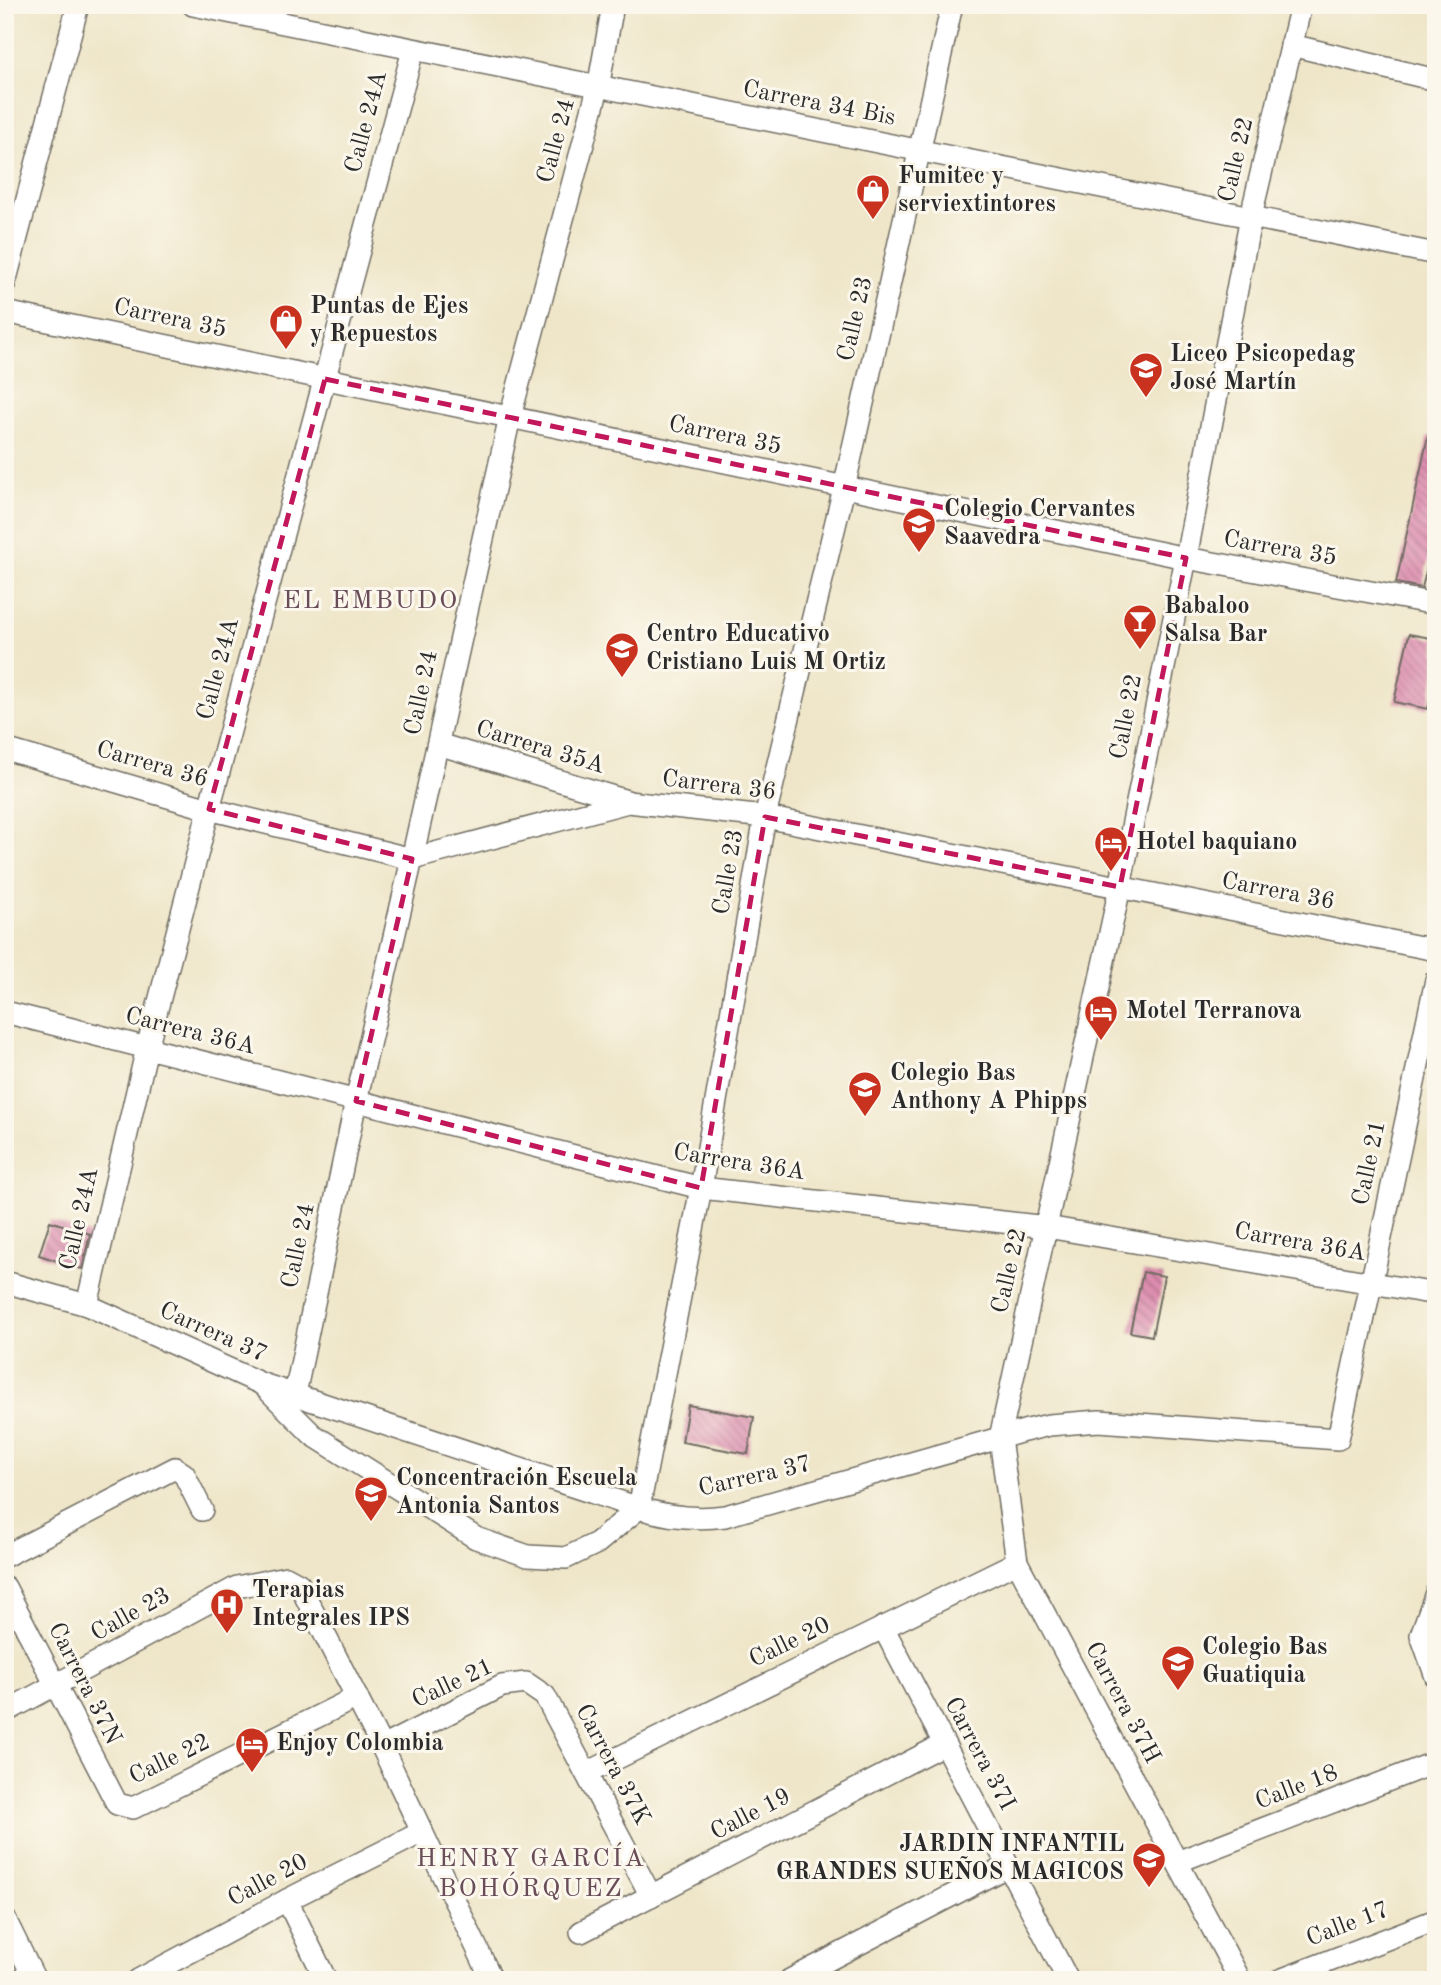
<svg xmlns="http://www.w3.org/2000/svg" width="1441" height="1985" viewBox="0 0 1441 1985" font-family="'Old Standard TT',serif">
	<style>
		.building { fill: url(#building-back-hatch) }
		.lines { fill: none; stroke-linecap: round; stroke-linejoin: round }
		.minor-casing { stroke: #706c62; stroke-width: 24 }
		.minor { stroke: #fff; stroke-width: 21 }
		.marked { fill: none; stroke: #c2185b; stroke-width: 5; stroke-dasharray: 14 9; stroke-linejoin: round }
		.labels { text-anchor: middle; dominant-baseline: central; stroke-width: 6; stroke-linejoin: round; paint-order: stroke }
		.street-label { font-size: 24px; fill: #2b2b2b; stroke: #fbf7ec }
		.poi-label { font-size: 24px; font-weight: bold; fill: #2b2b2b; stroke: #fbf7ec; text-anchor: start }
		.neighbourhood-label { font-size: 26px; letter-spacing: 2px; fill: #694d59; stroke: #fbf7ec }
	</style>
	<defs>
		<pattern id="building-back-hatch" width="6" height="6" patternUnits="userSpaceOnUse" patternTransform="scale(1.75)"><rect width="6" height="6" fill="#dd8cae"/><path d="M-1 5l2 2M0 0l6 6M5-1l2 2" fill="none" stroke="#b3738e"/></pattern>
	</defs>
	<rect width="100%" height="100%" fill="#fbf7ec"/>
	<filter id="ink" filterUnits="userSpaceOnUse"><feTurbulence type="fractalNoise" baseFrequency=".0143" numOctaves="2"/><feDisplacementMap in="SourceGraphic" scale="14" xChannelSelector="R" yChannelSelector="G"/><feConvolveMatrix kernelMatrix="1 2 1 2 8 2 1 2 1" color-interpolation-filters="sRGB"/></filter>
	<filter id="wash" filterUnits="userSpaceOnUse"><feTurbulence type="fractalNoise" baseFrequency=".00686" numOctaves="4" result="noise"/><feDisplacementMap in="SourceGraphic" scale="28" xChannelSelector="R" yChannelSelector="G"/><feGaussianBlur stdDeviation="1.57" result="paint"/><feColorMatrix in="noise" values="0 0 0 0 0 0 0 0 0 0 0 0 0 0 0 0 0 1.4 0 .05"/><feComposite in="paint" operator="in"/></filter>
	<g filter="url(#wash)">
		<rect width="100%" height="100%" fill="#efe6c9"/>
		<g id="blocks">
			<g class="building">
				<polygon points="1428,436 1436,437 1436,529 1422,588 1396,583"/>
				<polygon points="1409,634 1436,639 1436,672 1428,709 1394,702"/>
				<polygon points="50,1221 90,1234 82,1269 39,1255"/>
				<polygon points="1143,1272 1164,1276 1152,1336 1130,1332"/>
				<polygon points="688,1405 754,1417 748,1454 682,1442"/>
			</g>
		</g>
	</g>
	<g filter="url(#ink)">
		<use href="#blocks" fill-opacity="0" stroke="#706c62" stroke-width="2"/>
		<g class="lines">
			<g class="minor-casing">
				<g id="minor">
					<polyline points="193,5 1436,254"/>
					<polyline points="1291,45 1436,80"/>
					<polyline points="5,283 78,5"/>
					<polyline points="5,312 1186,558 1436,604"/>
					<polyline points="438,744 627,801"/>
					<polyline points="5,749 209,809 412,859 628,802 765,817 1436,950"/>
					<polyline points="5,1012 701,1188 1047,1227 1436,1294"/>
					<path d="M5,1282L87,1305L262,1384L639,1508C668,1517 695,1520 725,1516L1024,1431L1049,1425L1099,1421L1338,1439L1436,980"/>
					<polyline points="87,1305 147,1048 209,809 413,50"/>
					<polyline points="262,1384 313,1435 476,1538 528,1556 566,1558 597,1543 639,1508 701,1188 765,817 844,488 952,5"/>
					<polyline points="295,1394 356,1101 412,859 510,417 598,88 613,5"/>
					<polyline points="5,1556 175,1468 184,1474 202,1510"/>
					<polyline points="5,1587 117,1804 133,1808 357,1697"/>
					<polyline points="1436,1593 1421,1635 1436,1677"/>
					<polyline points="883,1627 1068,1980"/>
					<polyline points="5,1712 237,1587 286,1577 299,1584 382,1747 492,1980"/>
					<polyline points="382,1747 502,1686 526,1683 545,1696 651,1896"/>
					<polyline points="587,1773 1017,1562"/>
					<polyline points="1177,1862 1436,1762"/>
					<polyline points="287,1900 326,1980"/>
					<polyline points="5,1919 35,1980"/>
					<polyline points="581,1932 944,1744"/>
					<polyline points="138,1980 287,1900 422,1832"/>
					<polyline points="790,1980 1008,1866"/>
					<polyline points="1240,1980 1017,1562 1000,1438 1120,887 1186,558 1251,216 1301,5"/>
					<polyline points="1280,1980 1436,1920"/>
				</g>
			</g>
			<use href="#minor" class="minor"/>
		</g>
	</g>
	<path class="marked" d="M325,379L1186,558L1120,887L765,817L701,1188L356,1101L412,859L209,809Z"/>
	<defs>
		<g id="shop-pin" transform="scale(1.75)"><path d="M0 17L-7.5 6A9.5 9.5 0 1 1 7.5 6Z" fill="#c8321e" stroke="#fbf7ec"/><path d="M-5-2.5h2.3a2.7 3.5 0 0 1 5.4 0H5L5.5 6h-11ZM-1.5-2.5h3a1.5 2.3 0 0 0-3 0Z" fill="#fff"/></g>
		<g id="school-pin" transform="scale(1.75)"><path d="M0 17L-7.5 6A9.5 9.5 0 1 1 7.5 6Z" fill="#c8321e" stroke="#fbf7ec"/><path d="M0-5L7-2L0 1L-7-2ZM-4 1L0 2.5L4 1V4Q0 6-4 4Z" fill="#fff"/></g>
		<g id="bar-pin" transform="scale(1.75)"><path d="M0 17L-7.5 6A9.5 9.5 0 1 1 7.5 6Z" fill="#c8321e" stroke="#fbf7ec"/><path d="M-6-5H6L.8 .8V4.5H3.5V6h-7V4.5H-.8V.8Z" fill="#fff"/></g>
		<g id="hotel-pin" transform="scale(1.75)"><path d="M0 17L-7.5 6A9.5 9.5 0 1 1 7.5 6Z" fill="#c8321e" stroke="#fbf7ec"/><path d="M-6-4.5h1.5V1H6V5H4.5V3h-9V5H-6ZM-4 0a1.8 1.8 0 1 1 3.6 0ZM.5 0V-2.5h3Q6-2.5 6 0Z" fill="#fff"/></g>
		<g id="hospital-pin" transform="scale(1.75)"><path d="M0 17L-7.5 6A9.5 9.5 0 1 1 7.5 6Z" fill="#c8321e" stroke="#fbf7ec"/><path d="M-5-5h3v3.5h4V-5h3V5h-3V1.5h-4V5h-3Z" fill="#fff"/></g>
	</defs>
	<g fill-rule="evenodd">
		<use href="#shop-pin" x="873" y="191"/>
		<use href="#shop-pin" x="286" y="321"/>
		<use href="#school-pin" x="1146" y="369"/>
		<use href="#school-pin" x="919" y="524"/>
		<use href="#bar-pin" x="1140" y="621"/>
		<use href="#school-pin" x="622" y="649"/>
		<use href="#hotel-pin" x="1111" y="843"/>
		<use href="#hotel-pin" x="1101" y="1012"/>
		<use href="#school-pin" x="865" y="1088"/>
		<use href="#school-pin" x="371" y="1493"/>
		<use href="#hospital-pin" x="227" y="1605"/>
		<use href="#school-pin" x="1178" y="1662"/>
		<use href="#hotel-pin" x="252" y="1744"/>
		<use href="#school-pin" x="1149" y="1859"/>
	</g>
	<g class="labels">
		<g class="street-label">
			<text transform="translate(819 104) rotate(11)">Carrera 34 Bis</text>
			<text transform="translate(367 122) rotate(-75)">Calle 24A</text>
			<text transform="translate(557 141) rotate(-75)">Calle 24</text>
			<text transform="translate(1237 160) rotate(-77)">Calle 22</text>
			<text transform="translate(170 319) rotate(12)">Carrera 35</text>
			<text transform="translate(856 319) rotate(-77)">Calle 23</text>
			<text transform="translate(725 436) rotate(12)">Carrera 35</text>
			<text transform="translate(1280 549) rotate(10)">Carrera 35</text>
			<text transform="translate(219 669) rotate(-75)">Calle 24A</text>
			<text transform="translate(422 693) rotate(-78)">Calle 24</text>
			<text transform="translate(1127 717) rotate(-79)">Calle 22</text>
			<text transform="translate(540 748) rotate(17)">Carrera 35A</text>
			<text transform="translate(152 765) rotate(16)">Carrera 36</text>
			<text transform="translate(719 786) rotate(7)">Carrera 36</text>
			<text transform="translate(729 872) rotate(-80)">Calle 23</text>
			<text transform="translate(1278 892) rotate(11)">Carrera 36</text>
			<text transform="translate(190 1032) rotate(14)">Carrera 36A</text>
			<text transform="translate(739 1163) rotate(9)">Carrera 36A</text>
			<text transform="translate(1370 1163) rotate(-78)">Calle 21</text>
			<text transform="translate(80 1219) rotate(-77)">Calle 24A</text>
			<text transform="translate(1300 1243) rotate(10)">Carrera 36A</text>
			<text transform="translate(299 1246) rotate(-78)">Calle 24</text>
			<text transform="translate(1010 1271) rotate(-77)">Calle 22</text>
			<text transform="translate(213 1333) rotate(24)">Carrera 37</text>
			<text transform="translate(755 1477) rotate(-13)">Carrera 37</text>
			<text transform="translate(131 1615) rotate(-29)">Calle 23</text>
			<text transform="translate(790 1643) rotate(-26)">Calle 20</text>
			<text transform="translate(84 1684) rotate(63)">Carrera 37N</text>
			<text transform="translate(453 1684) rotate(-25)">Calle 21</text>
			<text transform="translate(1122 1703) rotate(62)">Carrera 37H</text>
			<text transform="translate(979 1754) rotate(62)">Carrera 37I</text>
			<text transform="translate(170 1760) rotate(-26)">Calle 22</text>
			<text transform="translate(612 1765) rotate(62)">Carrera 37K</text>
			<text transform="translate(1297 1788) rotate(-21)">Calle 18</text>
			<text transform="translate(751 1815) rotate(-27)">Calle 19</text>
			<text transform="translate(268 1881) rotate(-28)">Calle 20</text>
			<text transform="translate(1348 1925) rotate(-21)">Calle 17</text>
		</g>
		<g class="poi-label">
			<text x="898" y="177">Fumitec y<tspan x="898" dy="28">serviextintores</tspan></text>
			<text x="310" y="307">Puntas de Ejes<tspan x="310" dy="28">y Repuestos</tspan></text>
			<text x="1170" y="355">Liceo Psicopedag<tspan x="1170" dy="28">José Martín</tspan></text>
			<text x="944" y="510">Colegio Cervantes<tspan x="944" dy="28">Saavedra</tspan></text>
			<text x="1164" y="607">Babaloo<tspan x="1164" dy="28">Salsa Bar</tspan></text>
			<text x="646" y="635">Centro Educativo<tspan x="646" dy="28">Cristiano Luis M Ortiz</tspan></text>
			<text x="1136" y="843">Hotel baquiano</text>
			<text x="1126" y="1012">Motel Terranova</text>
			<text x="890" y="1074">Colegio Bas<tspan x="890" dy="28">Anthony A Phipps</tspan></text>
			<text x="396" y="1479">Concentración Escuela<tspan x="396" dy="28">Antonia Santos</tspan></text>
			<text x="252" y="1591">Terapias<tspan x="252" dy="28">Integrales IPS</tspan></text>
			<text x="1202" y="1648">Colegio Bas<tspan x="1202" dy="28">Guatiquia</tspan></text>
			<text x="276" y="1744">Enjoy Colombia</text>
			<text x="1124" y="1845" text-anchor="end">JARDIN INFANTIL<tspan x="1124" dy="28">GRANDES SUEÑOS MAGICOS</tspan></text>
		</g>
		<g class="neighbourhood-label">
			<text x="371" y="601">EL EMBUDO</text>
			<text x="531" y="1859">HENRY GARCÍA<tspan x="531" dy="30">BOHÓRQUEZ</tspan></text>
		</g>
	</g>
	<rect width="1441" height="1985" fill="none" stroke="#fbf7ec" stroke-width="28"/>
</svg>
